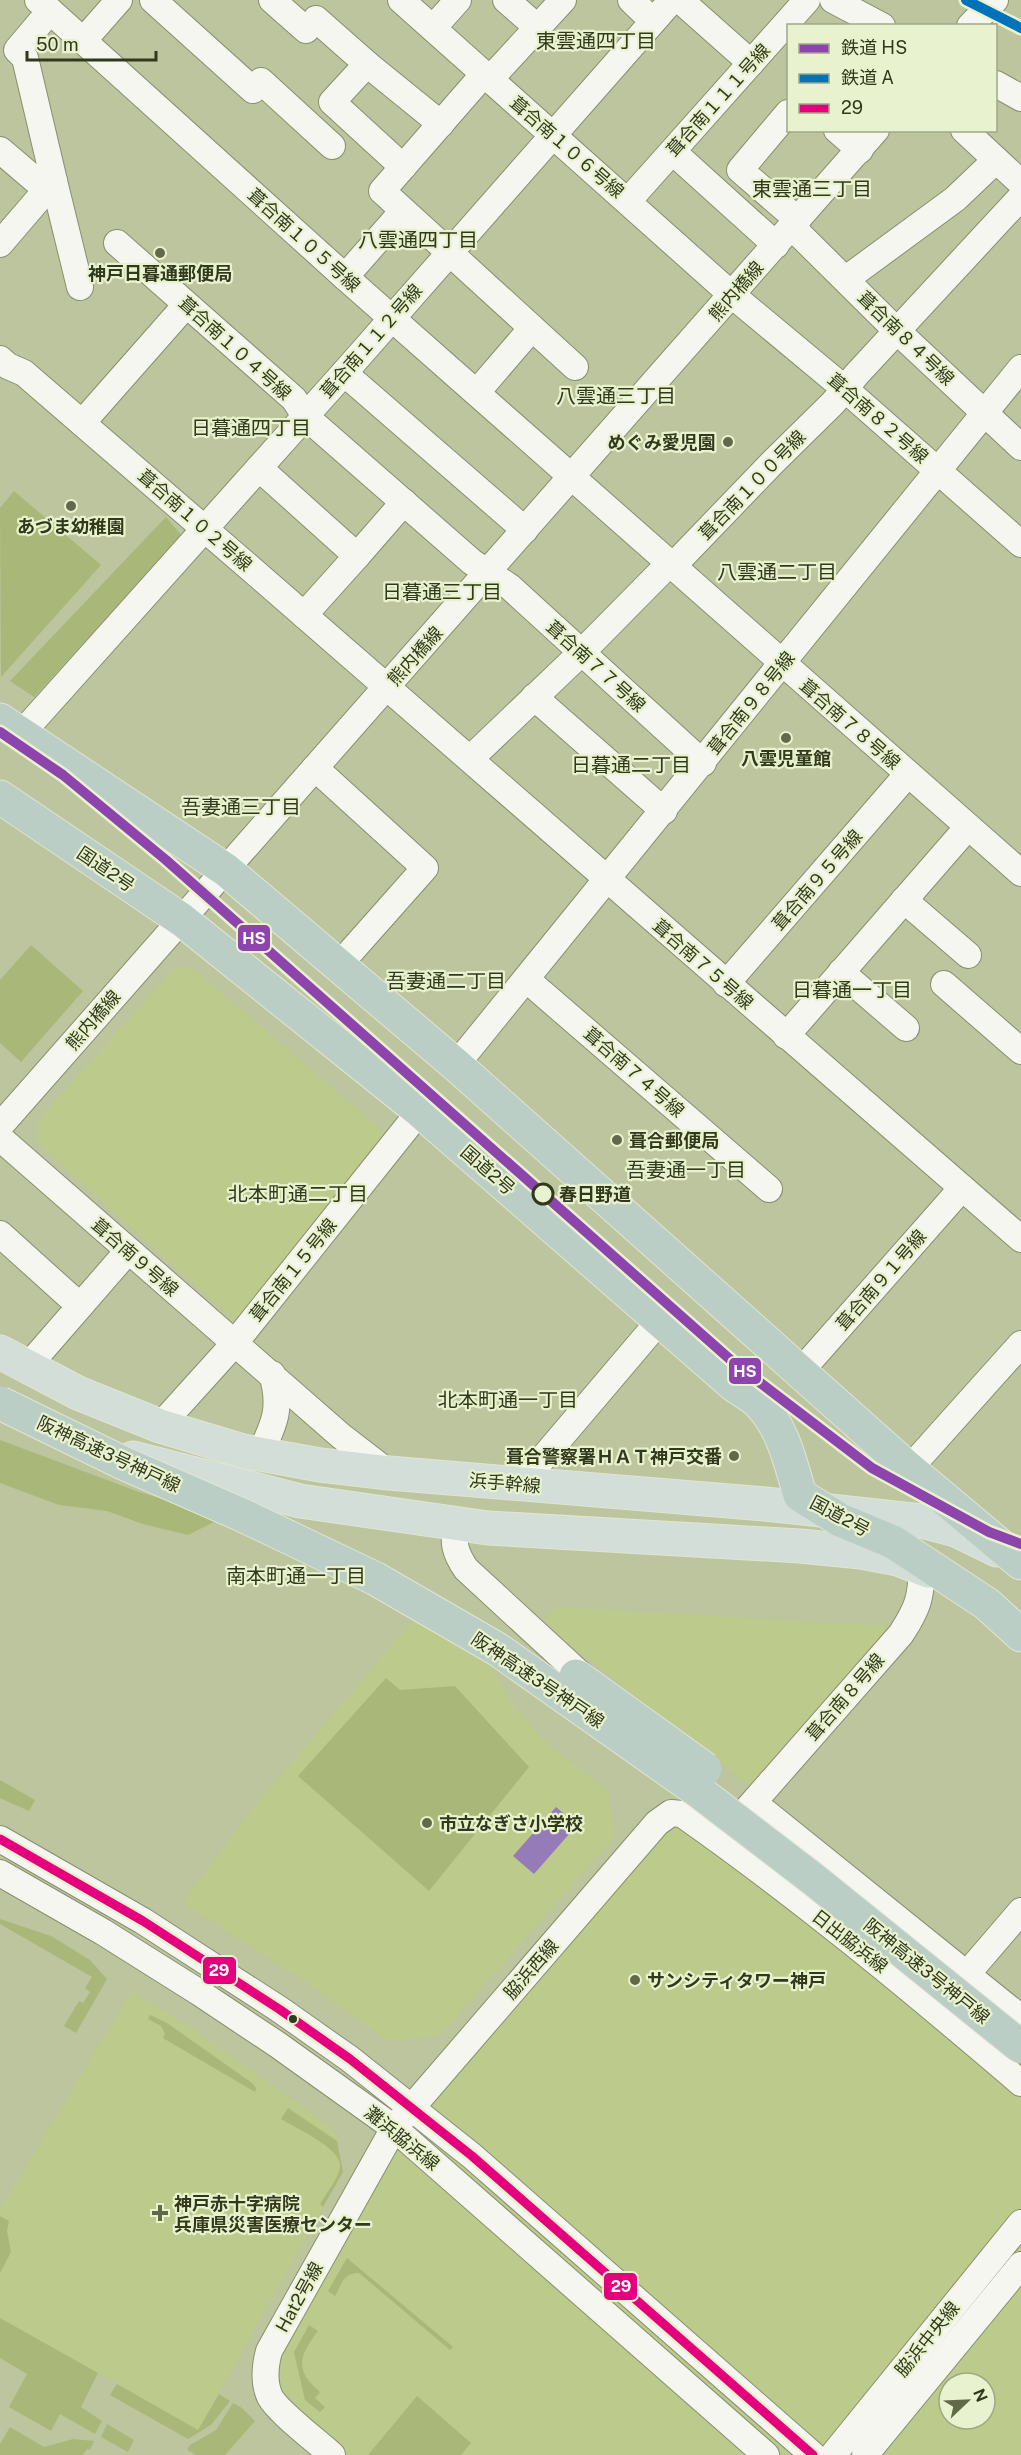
<svg xmlns="http://www.w3.org/2000/svg" width="1021" height="2455" viewBox="0 0 1021 2455" font-family="'Public Sans','Noto Sans JP',sans-serif">
	<style>
		.built { fill: #bcca8c; fill-rule: evenodd }
		.green { fill: #a9b879 }
		.water { fill: #967bb9 }
		.lines { fill: none; stroke-linecap: round; stroke-linejoin: round }
		.minor-casing { stroke: #888f6f; stroke-width: 28 }
		.major-casing { stroke: #e1e5d3; stroke-width: 35 }
		.highway-casing { stroke: #e1e5d3; stroke-width: 35 }
		.minor { stroke: #f5f6f0; stroke-width: 26 }
		.major { stroke: #d2ded7; stroke-width: 33 }
		.highway { stroke: #bbcec6; stroke-width: 33 }
		.highway-bridge-casing { stroke: #e1e5d3; stroke-width: 35; stroke-linecap: butt }
		.highway-bridge { stroke: #bbcec6; stroke-width: 33 }
		.bus-1-casing { stroke: #e8f2ce; stroke-width: 14 }
		.bus-1 { stroke: #e5007d; stroke-width: 9 }
		.rail-1-casing { stroke: #e8f2ce; stroke-width: 15 }
		.rail-2-casing { stroke: #e8f2ce; stroke-width: 15 }
		.rail-1 { stroke: #8e44ad; stroke-width: 10 }
		.rail-2 { stroke: #0072bc; stroke-width: 10 }
		.poi-dot { fill: #626948; stroke: #e8f2ce; stroke-width: 2 }
		.stop-dot { fill: #e8f2ce; stroke: #31381b; stroke-width: 3 }
		.bus-dot { fill: #31381b; stroke: #e8f2ce; stroke-width: 2 }
		.labels { text-anchor: middle; dominant-baseline: central; stroke-width: 4.5; stroke-linejoin: round; paint-order: stroke }
		.street-label { font-size: 18px; fill: #31381b; stroke: #e8f2ce }
		.poi-label { font-size: 18px; font-weight: bold; fill: #31381b; stroke: #e8f2ce; text-anchor: start }
		.stop-label { font-size: 18px; font-weight: bold; fill: #31381b; stroke: #e8f2ce; text-anchor: start }
		.neighbourhood-label { font-size: 20px; fill: #31381b; stroke: #e8f2ce }
		.line-badge { stroke: #e8f2ce; stroke-width: 2 }
		.badge-label { font-size: 16px; text-anchor: middle; font-weight: bold; fill: #fff }
	</style>
	<rect width="100%" height="100%" fill="#bcc59d"/>
	<g class="built">
		<polygon points="191,967 387,1135 236,1321 37,1143 37,1122 173,969"/>
		<polygon points="555,1607 885,1626 890,1637 760,1783 748,1785 543,1623"/>
		<polygon points="416,1617 491,1665 504,1691 523,1717 545,1742 608,1791 614,1838 440,2035 388,2041 319,1991 185,1904 187,1897 253,1808"/>
		<path d="M671,1813L1021,2083V2455H332L270,2398L269,2351L394,2128ZM949,2383H985V2419H949Z"/>
		<polygon points="131,1992 176,2018 261,2077 335,2131 343,2172 198,2430 0,2318 0,2273 11,2252 7,2231 9,2221 0,2216 0,2210"/>
	</g>
	<g class="green">
		<polygon points="14,491 101,565 1,677 0,508"/>
		<polygon points="166,517 182,536 34,697 10,681"/>
		<polygon points="31,945 83,991 21,1062 0,1043 0,980"/>
		<polygon points="0,1440 139,1492 224,1517 188,1535 143,1524 107,1511 59,1505 0,1483"/>
		<polygon points="386,1678 400,1690 455,1686 529,1767 429,1891 298,1776"/>
		<polygon points="0,1780 35,1800 29,1811 0,1798"/>
		<polygon points="0,1919 51,1936 90,1960 107,1979 76,2033 64,2026 79,2001 83,2003 90,1992 85,1988 92,1977 0,1924"/>
		<polygon points="150,2015 167,2023 252,2083 256,2088 255,2092 163,2038 165,2034 161,2026 148,2019"/>
		<path d="M288,2108L337,2141L343,2172L323,2207L320,2204C326,2194 338,2179 340,2167C343,2149 296,2128 281,2119Z"/>
		<polygon points="0,2216 9,2221 7,2231 11,2252 0,2273"/>
		<path d="M347,2258L453,2347L450,2350L359,2273C342,2273 342,2285 335,2296L328,2291Z"/>
		<polygon points="0,2318 98,2373 81,2407 102,2421 95,2434 60,2414 51,2431 9,2407 27,2374 0,2358"/>
		<path d="M309,2325L318,2331C299,2356 294,2370 320,2392L315,2398L325,2407L320,2412L305,2400L294,2352Z"/>
		<polygon points="117,2384 198,2430 219,2394 230,2401 211,2425 188,2439 110,2395"/>
		<polygon points="417,2396 471,2443 461,2455 368,2455"/>
		<polygon points="233,2403 242,2408 255,2421 225,2455 196,2455 187,2450 190,2445 216,2430"/>
		<polygon points="107,2424 134,2440 128,2452 101,2437"/>
		<polygon points="10,2427 44,2447 73,2439 94,2441 90,2450 87,2449 83,2455 0,2455 0,2444"/>
	</g>
	<polygon class="water" points="556,1807 577,1825 534,1874 513,1856"/>
	<g class="lines">
		<g class="minor-casing">
			<g id="minor">
				<polyline points="38,0 345,277 1021,873"/>
				<polyline points="153,0 253,90"/>
				<polyline points="272,0 306,30"/>
				<polyline points="401,0 732,295 845,389 1021,544"/>
				<polyline points="506,0 538,28"/>
				<polyline points="631,0 653,21"/>
				<polyline points="680,0 751,63"/>
				<polyline points="833,0 882,26"/>
				<polyline points="316,19 367,64"/>
				<polyline points="970,26 995,0"/>
				<polyline points="433,28 458,0"/>
				<polyline points="83,41 119,0"/>
				<polyline points="484,74 382,191 575,367"/>
				<polyline points="490,79 563,0"/>
				<polyline points="261,81 332,146"/>
				<polyline points="996,84 1021,98"/>
				<polyline points="788,113 740,170 798,220"/>
				<polyline points="837,130 860,150"/>
				<polyline points="964,130 1021,183"/>
				<polyline points="0,150 47,190"/>
				<polyline points="673,152 776,245"/>
				<polyline points="403,167 332,102 367,64 441,124"/>
				<polyline points="54,181 80,287"/>
				<polyline points="628,201 807,0"/>
				<polyline points="792,227 897,331 1021,447"/>
				<polyline points="117,243 294,399 305,416 472,562 510,587 703,763"/>
				<polyline points="0,244 54,181 25,58 17,50 50,11"/>
				<polyline points="345,277 403,211"/>
				<polyline points="846,279 955,199 996,160"/>
				<path d="M0,359L8,366L24,373C358,660 689,951 1021,1239"/>
				<polyline points="344,373 525,530"/>
				<polyline points="477,392 532,328"/>
				<polyline points="82,423 186,305"/>
				<polyline points="259,468 357,556 404,502"/>
				<polyline points="304,615 357,556"/>
				<polyline points="534,697 664,811"/>
				<polyline points="21,734 344,373 672,0"/>
				<polyline points="470,759 581,653 663,570 672,567 772,463 833,403 857,374 1021,197"/>
				<polyline points="315,768 425,868 339,965"/>
				<polyline points="904,900 968,955"/>
				<polyline points="841,972 906,1028"/>
				<polyline points="526,979 769,1189"/>
				<polyline points="726,984 907,775"/>
				<polyline points="944,984 1021,1051"/>
				<polyline points="786,1036 967,828"/>
				<polyline points="456,1065 1021,368"/>
				<polyline points="0,1126 876,130"/>
				<polyline points="0,1138 341,1436 389,1473"/>
				<polyline points="0,1234 80,1306"/>
				<polyline points="28,1366 128,1251"/>
				<polyline points="800,1372 962,1188"/>
				<polyline points="160,1426 234,1344 420,1111"/>
				<path d="M260,1454C275,1423 282,1407 272,1374"/>
				<polyline points="909,1469 1021,1344"/>
				<polyline points="521,1484 661,1319"/>
				<path d="M457,1523C452,1542 455,1553 466,1569L592,1685"/>
				<polyline points="743,1814 765,1812 1021,2018"/>
				<path d="M743,1814L901,1634C918,1608 921,1598 922,1568"/>
				<polyline points="0,1839 143,1921 279,2009 350,2059 472,2156 813,2455"/>
				<polyline points="0,1873 103,1932 200,1993 278,2045 394,2128 766,2455"/>
				<polyline points="928,1957 948,1973 967,1974"/>
				<polyline points="967,1974 1021,1911"/>
				<path d="M332,2455C318,2442 278,2412 270,2397C263,2382 265,2366 269,2351L394,2128L657,1823L671,1813L682,1814C800,1897 911,1989 1021,2083"/>
				<polyline points="833,2455 1021,2223"/>
				<polyline points="865,2455 1021,2265"/>
			</g>
		</g>
		<g class="major-casing">
			<g id="major">
				<polyline points="0,1352 78,1393 160,1426 243,1451 320,1465 389,1473 765,1504 922,1521 956,1530 997,1550"/>
				<polyline points="133,1458 300,1501 488,1528 800,1546 861,1552 898,1559 928,1571"/>
			</g>
		</g>
		<g class="highway-casing">
			<g id="highway">
				<polyline points="0,720 226,870 456,1065 909,1469 1021,1563"/>
				<path d="M0,797L182,920L420,1111L734,1385C741,1390 750,1395 757,1401C782,1424 791,1464 800,1495L840,1520L893,1542L987,1604L1021,1635"/>
			</g>
		</g>
		<use href="#minor" class="minor"/>
		<use href="#major" class="major"/>
		<use href="#highway" class="highway"/>
		<g class="highway-bridge-casing">
			<g id="highway-bridge">
				<polyline points="0,1403 123,1463 242,1515 376,1579 497,1649 698,1791 813,1879 1021,2047"/>
				<polyline points="576,1676 705,1769"/>
			</g>
		</g>
		<use href="#highway-bridge" class="highway-bridge"/>
		<g class="bus-1-casing">
			<polyline id="bus-1" points="0,1839 143,1921 279,2009 350,2059 472,2156 813,2455"/>
		</g>
		<use href="#bus-1" class="bus-1"/>
		<g class="rail-1-casing">
			<polyline id="rail-1" points="0,732 63,775 166,860 733,1362 872,1468 989,1532 1021,1544"/>
		</g>
		<g class="rail-2-casing">
			<polyline id="rail-2" points="966,0 1021,28"/>
		</g>
		<use href="#rail-1" class="rail-1"/>
		<use href="#rail-2" class="rail-2"/>
	</g>
	<g class="poi-dot">
		<circle cx="160" cy="253" r="6"/>
		<circle cx="728" cy="442" r="6"/>
		<circle cx="71" cy="506" r="6"/>
		<circle cx="786" cy="738" r="6"/>
		<circle cx="617" cy="1140" r="6"/>
		<circle cx="734" cy="1456" r="6"/>
		<circle cx="427" cy="1823" r="6"/>
		<circle cx="635" cy="1980" r="6"/>
		<path d="M157 2204h6v6h6v6h-6v6h-6v-6h-6v-6h6z"/>
	</g>
	<circle class="stop-dot" cx="543" cy="1194" r="10"/>
	<circle class="bus-dot" cx="293" cy="2019" r="5"/>
	<g class="labels">
		<g class="street-label">
			<text transform="translate(718 100) rotate(-48)">葺合南１１１号線</text>
			<text transform="translate(567 147) rotate(41)">葺合南１０６号線</text>
			<text transform="translate(304 240) rotate(42)">葺合南１０５号線</text>
			<text transform="translate(736 291) rotate(-49)">熊内橋線</text>
			<text transform="translate(906 338) rotate(44)">葺合南８４号線</text>
			<text transform="translate(371 341) rotate(-49)">葺合南１１２号線</text>
			<text transform="translate(235 348) rotate(42)">葺合南１０４号線</text>
			<text transform="translate(878 418) rotate(41)">葺合南８２号線</text>
			<text transform="translate(752 485) rotate(-46)">葺合南１００号線</text>
			<text transform="translate(195 520) rotate(41)">葺合南１０２号線</text>
			<text transform="translate(415 656) rotate(-48)">熊内橋線</text>
			<text transform="translate(596 666) rotate(42)">葺合南７７号線</text>
			<text transform="translate(751 703) rotate(-51)">葺合南９８号線</text>
			<text transform="translate(850 724) rotate(41)">葺合南７８号線</text>
			<text transform="translate(106 869) rotate(34)">国道2号</text>
			<text transform="translate(817 880) rotate(-49)">葺合南９５号線</text>
			<text transform="translate(703 964) rotate(41)">葺合南７５号線</text>
			<text transform="translate(93 1020) rotate(-49)">熊内橋線</text>
			<text transform="translate(634 1072) rotate(41)">葺合南７４号線</text>
			<text transform="translate(488 1170) rotate(41)">国道2号</text>
			<text transform="translate(135 1257) rotate(41)">葺合南９号線</text>
			<text transform="translate(293 1270) rotate(-51)">葺合南１５号線</text>
			<text transform="translate(881 1280) rotate(-49)">葺合南９１号線</text>
			<text transform="translate(109 1454) rotate(25)">阪神高速3号神戸線</text>
			<text transform="translate(505 1483) rotate(5)">浜手幹線</text>
			<text transform="translate(840 1516) rotate(28)">国道2号</text>
			<text transform="translate(538 1680) rotate(34)">阪神高速3号神戸線</text>
			<text transform="translate(845 1697) rotate(-49)">葺合南８号線</text>
			<text transform="translate(850 1941) rotate(38)">日出脇浜線</text>
			<text transform="translate(531 1969) rotate(-49)">脇浜西線</text>
			<text transform="translate(927 1971) rotate(39)">阪神高速3号神戸線</text>
			<text transform="translate(402 2138) rotate(39)">灘浜脇浜線</text>
			<text transform="translate(299 2297) rotate(-61)">Hat2号線</text>
			<text transform="translate(927 2339) rotate(-51)">脇浜中央線</text>
		</g>
		<g class="poi-label">
			<text x="160" y="273" text-anchor="middle">神戸日暮通郵便局</text>
			<text x="716" y="442" text-anchor="end">めぐみ愛児園</text>
			<text x="71" y="526" text-anchor="middle">あづま幼稚園</text>
			<text x="786" y="758" text-anchor="middle">八雲児童館</text>
			<text x="629" y="1140">葺合郵便局</text>
			<text x="722" y="1456" text-anchor="end">葺合警察署ＨＡＴ神戸交番</text>
			<text x="439" y="1823">市立なぎさ小学校</text>
			<text x="647" y="1980">サンシティタワー神戸</text>
			<text x="174" y="2203">神戸赤十字病院<tspan x="174" dy="21">兵庫県災害医療センター</tspan></text>
		</g>
		<g class="stop-label">
			<text x="559" y="1194">春日野道</text>
		</g>
		<g class="neighbourhood-label">
			<text x="596" y="41">東雲通四丁目</text>
			<text x="812" y="189">東雲通三丁目</text>
			<text x="418" y="240">八雲通四丁目</text>
			<text x="616" y="396">八雲通三丁目</text>
			<text x="251" y="428">日暮通四丁目</text>
			<text x="777" y="572">八雲通二丁目</text>
			<text x="442" y="592">日暮通三丁目</text>
			<text x="631" y="765">日暮通二丁目</text>
			<text x="241" y="807">吾妻通三丁目</text>
			<text x="446" y="981">吾妻通二丁目</text>
			<text x="852" y="990">日暮通一丁目</text>
			<text x="686" y="1170">吾妻通一丁目</text>
			<text x="298" y="1194">北本町通二丁目</text>
			<text x="508" y="1400">北本町通一丁目</text>
			<text x="296" y="1576">南本町通一丁目</text>
		</g>
	</g>
	<g class="line-badge">
		<rect x="237" y="924" width="34" height="28" rx="6" fill="#8e44ad"/>
		<rect x="728" y="1357" width="34" height="28" rx="6" fill="#8e44ad"/>
		<rect x="202" y="1956" width="35" height="29" rx="6" fill="#e5007d"/>
		<rect x="603" y="2272" width="35" height="29" rx="6" fill="#e5007d"/>
	</g>
	<g class="badge-label">
		<text x="254" y="944">HS</text>
		<text x="745" y="1377">HS</text>
		<text x="219" y="1976">29</text>
		<text x="621" y="2292">29</text>
	</g>
	<rect x="787" y="24" width="210" height="108" fill="#e8f2ce" stroke="#9fa886" stroke-width="1.5"/>
	<rect x="799" y="44" width="30" height="9" fill="#8e44ad" stroke="#9fa886" stroke-width="1.5"/>
	<text x="841" y="54" font-size="18" fill="#31381b">鉄道 HS</text>
	<rect x="799" y="74" width="30" height="9" fill="#0072bc" stroke="#9fa886" stroke-width="1.5"/>
	<text x="841" y="84" font-size="18" fill="#31381b">鉄道 A</text>
	<rect x="799" y="104" width="30" height="9" fill="#e5007d" stroke="#9fa886" stroke-width="1.5"/>
	<text x="841" y="114" font-size="18" fill="#31381b">29</text>
	<g transform="translate(967 2401) rotate(67)"><circle r="28" fill="#e8f2ce" stroke="#9fa886" stroke-width="1.5"/>
	<path d="M0-4.5L10 22L0 15L-10 22Z" fill="#626948"/>
	<text y="-9" font-size="16" font-weight="bold" text-anchor="middle" fill="#31381b">N</text>
	</g>
	<path d="M27 51v9h129v-9" fill="none" stroke="#31381b" stroke-width="3"/>
	<text x="36" y="51" font-size="18" fill="#31381b" stroke="#e8f2ce" stroke-width="4.5" paint-order="stroke">50 m</text>
</svg>
